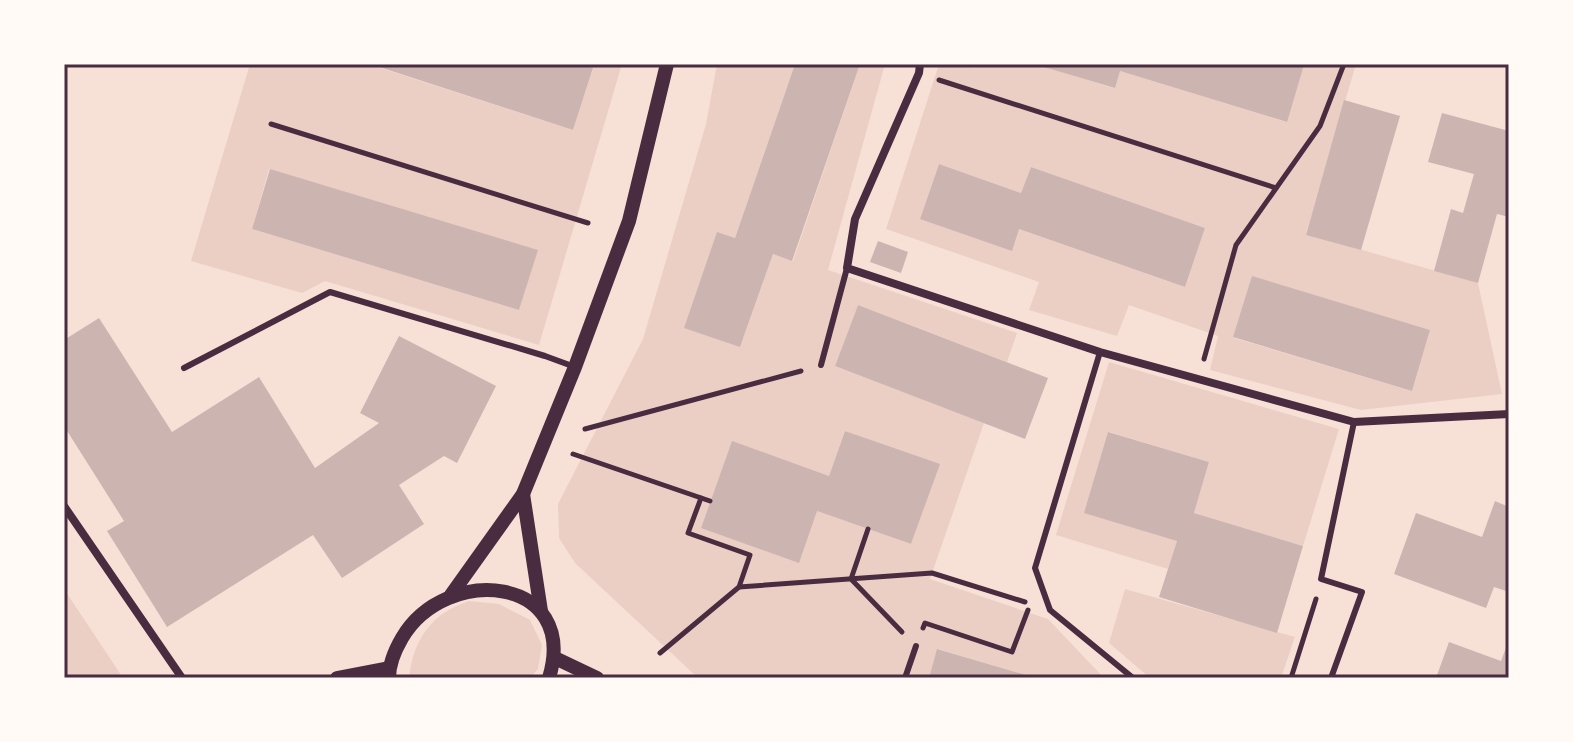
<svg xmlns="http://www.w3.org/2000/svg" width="1573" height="742" viewBox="0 0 1573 742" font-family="Overpass,sans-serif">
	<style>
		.green { fill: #ebcfc5; fill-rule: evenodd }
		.building { fill: #ccb4b1 }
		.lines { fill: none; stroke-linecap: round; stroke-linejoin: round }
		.path { stroke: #4a2c40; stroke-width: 5 }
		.service { stroke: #4a2c40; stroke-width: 6 }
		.minor { stroke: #4a2c40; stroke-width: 8 }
		.tertiary { stroke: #4a2c40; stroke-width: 14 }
		.neatline { fill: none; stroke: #4a2c40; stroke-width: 3 }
	</style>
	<rect width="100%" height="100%" fill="#f7e1d7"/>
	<g class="green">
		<path d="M250,64H368L573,130L593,69L579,64H622L539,345L325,281L302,293L191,261ZM269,169L537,251L519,310L252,229Z"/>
		<path d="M717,64H795L735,238L717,233L740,347L773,254L793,261L860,64H885L828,270L1017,333L1007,362L858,305L835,366L984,423L930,579L1048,619L1104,678H1036L938,649L929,678H698L575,563L559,538L558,504L643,339L706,124ZM845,431L939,465L911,544L817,511L701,528L732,442L829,476Z"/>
		<path d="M939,64H963L975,68V64H1035L1114,88L1120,71L1286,122L1304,65L1301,64H1356L1306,234L1478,283L1502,394L1361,410L1210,370L1218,336L1129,305L1117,336L1029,310L1039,282L886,229ZM939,164L1021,193L1031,167L1205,228L1185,287L1019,229L920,219ZM1252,277L1430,330L1412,391L1234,338Z"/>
		<polygon points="1109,362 1339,429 1303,546 1194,513 1209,462 1109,432 1177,541 1168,569 1056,535"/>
		<polygon points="64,589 123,678 64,678"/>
		<polygon points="1125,589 1295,637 1281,678 1150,678 1109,643"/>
		<path d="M469,601L499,604L530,620L542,645L538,669L530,678H409C413,639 432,613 469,601Z"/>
	</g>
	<g class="building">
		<polygon points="370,64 579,64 593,68 573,130"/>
		<polygon points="795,64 860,64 792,261 773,254 740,347 684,328 717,232 735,238"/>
		<polygon points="1301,64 1304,65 1287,122 1120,71 1115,88 1037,65"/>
		<polygon points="1344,100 1400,116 1361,250 1306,235"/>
		<polygon points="1442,113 1509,131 1509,217 1497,214 1478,283 1434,271 1451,209 1463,213 1474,174 1428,162"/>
		<polygon points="939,164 1021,193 1031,167 1205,228 1185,287 1019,229 1012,251 920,219"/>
		<polygon points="270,169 538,250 519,310 252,229"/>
		<polygon points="878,241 908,252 901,273 870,262"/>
		<polygon points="1252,276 1430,330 1412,391 1233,337"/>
		<polygon points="858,305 1048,378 1025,439 835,366"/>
		<polygon points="99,318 172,432 259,377 315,468 379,423 360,413 399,336 496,386 457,463 444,456 399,485 424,524 342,578 313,535 167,627 107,531 124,521 64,426 64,340"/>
		<polygon points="845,431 940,464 911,544 817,511 799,563 701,528 732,441 829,476"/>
		<polygon points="1108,432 1209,462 1194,513 1303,546 1277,633 1159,597 1177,541 1084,513"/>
		<polygon points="1495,501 1509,507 1509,592 1494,587 1486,608 1394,574 1416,513 1482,537"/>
		<polygon points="1509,640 1509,678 1436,678 1449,642 1501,661"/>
		<polygon points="937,649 1033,677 1033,678 929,678"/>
	</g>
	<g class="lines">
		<g class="path">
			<polyline points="939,80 1276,188"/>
			<polyline points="271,124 588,223"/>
			<polyline points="1204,359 1236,245 1320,126 1344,64"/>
			<polyline points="585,429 801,371"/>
			<polyline points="573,454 710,501"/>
			<polyline points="868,529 851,579 902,632"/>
			<polyline points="739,587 932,573 1025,602"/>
			<polyline points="923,628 925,623 1012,652 1028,610"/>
			<polyline points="660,653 739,587 750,555 688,533 701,498"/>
			<polyline points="1291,678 1316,599"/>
		</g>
		<g class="service">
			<polyline points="1100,352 1035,568 1050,610 1133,678"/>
			<polyline points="821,365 847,268"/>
			<polyline points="184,368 330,292 545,356 575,367"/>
			<polyline points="905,678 916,646"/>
			<polyline points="1331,678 1362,592 1321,579 1354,422"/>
		</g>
		<g class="minor">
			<polyline points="920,64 919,73 855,219 847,268 1100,352 1354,422 1509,414"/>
			<polyline points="64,506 182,678"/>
		</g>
		<g class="tertiary">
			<polyline points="523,494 541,611"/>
			<polyline points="451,595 523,494 575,367 629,221 667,64"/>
			<polyline points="555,658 597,678"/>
			<polyline points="337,678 389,668"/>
			<path d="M389,678C389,663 395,650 402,638C446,563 580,576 549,678"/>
		</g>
	</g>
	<rect width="1573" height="742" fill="none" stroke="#fffaf5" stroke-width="132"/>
	<rect x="66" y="66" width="1441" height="610" class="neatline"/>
</svg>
